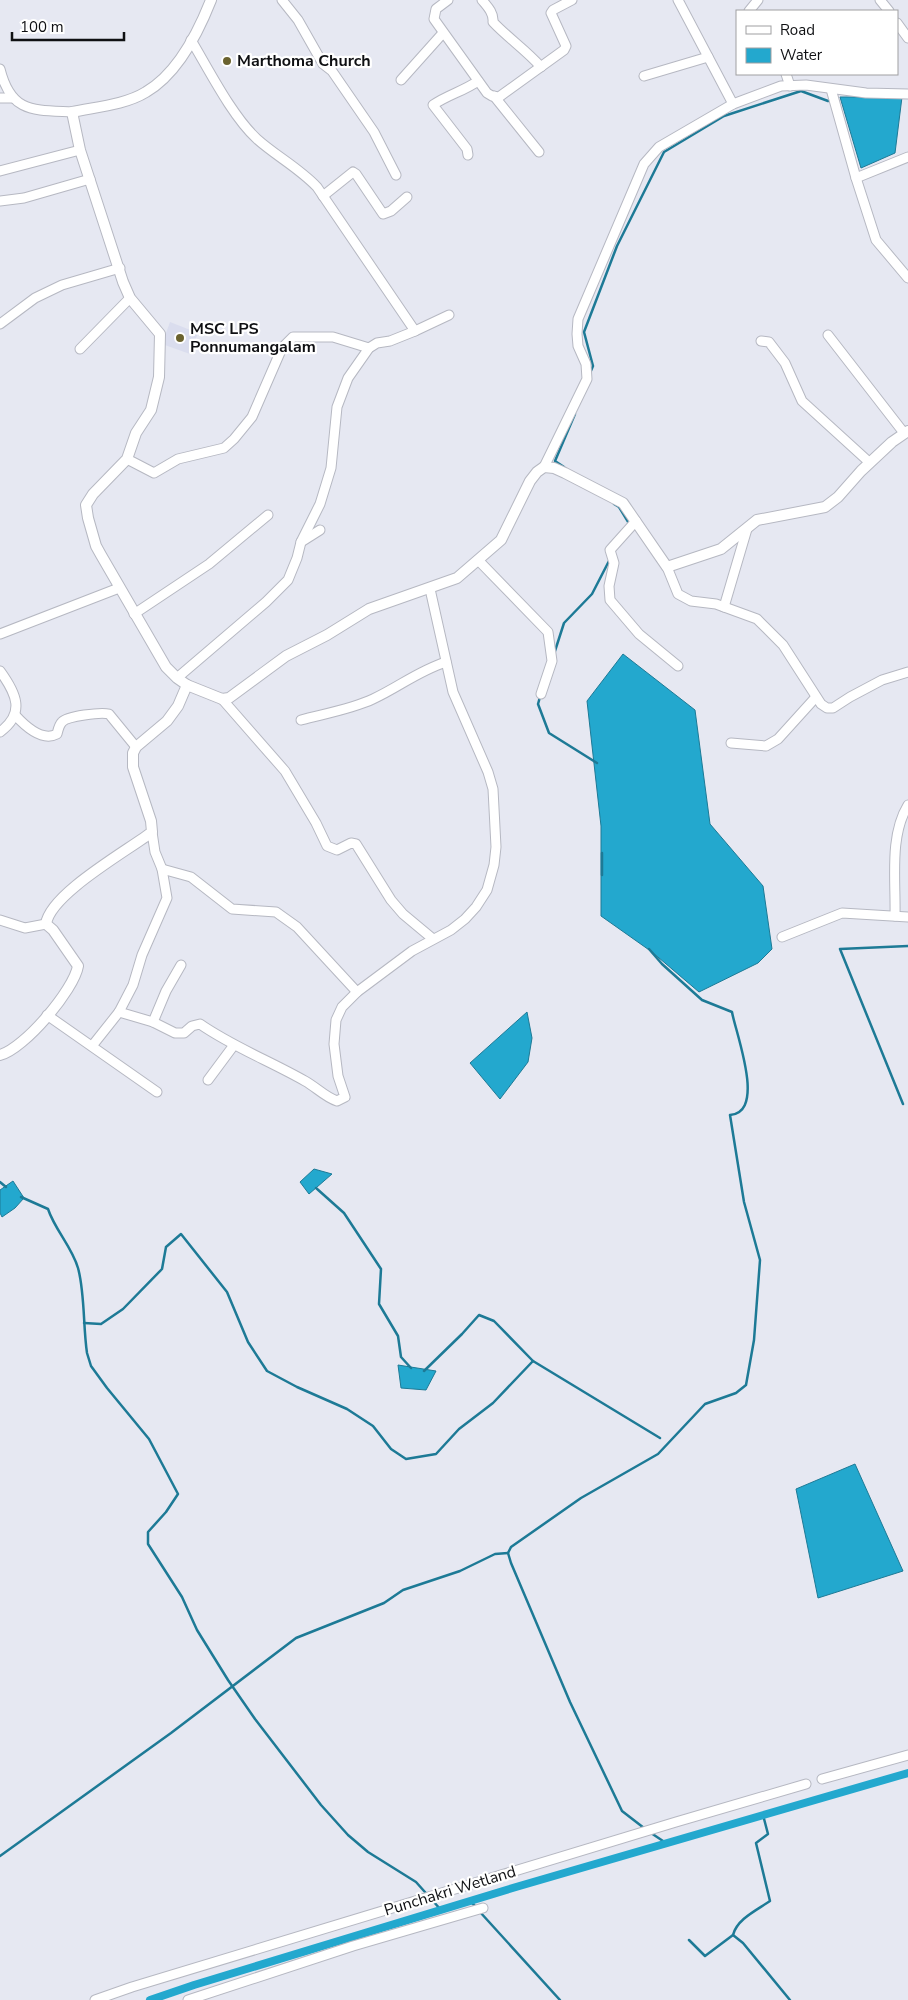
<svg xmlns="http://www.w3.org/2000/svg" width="908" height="2000" viewBox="0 0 908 2000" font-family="'Nunito Sans',sans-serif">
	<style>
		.built { fill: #daddee }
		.water { fill: #23a8ce; stroke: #1d7a96 }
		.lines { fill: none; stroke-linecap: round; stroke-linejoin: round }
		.stream { stroke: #1d7a96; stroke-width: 2.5 }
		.canal { stroke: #23a8ce; stroke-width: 8 }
		.minor-casing { stroke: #b6b8c2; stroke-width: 11 }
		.tertiary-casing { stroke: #b6b8c2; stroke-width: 12 }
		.minor { stroke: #fff; stroke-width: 9 }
		.tertiary { stroke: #fff; stroke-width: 10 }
		.poi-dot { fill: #6a622f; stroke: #fff; stroke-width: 2 }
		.labels { text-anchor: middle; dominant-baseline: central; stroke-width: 4.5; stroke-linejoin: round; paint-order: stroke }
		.poi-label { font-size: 16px; font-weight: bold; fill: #0f1013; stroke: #fff; text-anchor: start }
		.street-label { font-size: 16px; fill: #0f1013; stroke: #fff }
	</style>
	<rect width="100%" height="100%" fill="#e6e8f2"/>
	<polygon class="built" points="170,322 198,333 190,354 162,344"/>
	<g class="water">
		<polygon points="840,97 902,97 895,153 861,168"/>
		<polygon points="623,654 695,710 710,824 763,886 772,949 758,963 699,992 652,952 601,916 601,826 587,701"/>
		<polygon points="527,1012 532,1038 528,1062 500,1099 470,1063"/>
		<polygon points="314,1169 332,1174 309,1194 300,1182"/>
		<polygon points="13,1181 24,1198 15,1208 2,1217 0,1213 0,1190"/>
		<polygon points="398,1365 436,1371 426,1390 401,1388"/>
		<polygon points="855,1464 903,1571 818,1598 796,1489"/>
	</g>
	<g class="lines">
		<g class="stream">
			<polyline points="590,373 593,366 584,332 617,246 664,152 724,116 801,91 828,101"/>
			<polyline points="564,467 555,461 575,414"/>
			<polyline points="614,504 619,507 630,525"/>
			<polyline points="554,654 564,623 592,594 610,559"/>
			<polyline points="540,697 538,704 549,733 597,763"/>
			<polyline points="602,875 602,853"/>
			<polyline points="903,1104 840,949 908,946"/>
			<polyline points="0,1182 6,1187"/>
			<polyline points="316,1188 344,1213 381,1269 379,1304 398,1336 401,1357 411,1368"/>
			<path d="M21,1197L48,1209C55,1230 72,1247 78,1268C85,1293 83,1327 87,1353L91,1366L107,1388L149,1439L178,1494L166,1512L148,1532V1544L182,1597L197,1630L228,1680L255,1719L321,1805L348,1835L368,1852L416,1882L441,1910"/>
			<polyline points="84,1323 101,1324 123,1309 162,1269 166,1247 181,1234 227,1292 248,1342 267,1371 297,1387 347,1409 373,1426 391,1449 406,1459 436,1454 459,1429 493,1403 533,1361 660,1438"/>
			<polyline points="424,1371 462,1334 479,1315 494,1321 533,1361"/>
			<path d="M644,1828L622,1811L570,1702L511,1563L508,1553L511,1547L581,1498L658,1454L705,1404L736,1393L746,1385L754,1340L760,1260L744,1202L730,1115C767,1113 735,1031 732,1012L702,1000L662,964L649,949"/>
			<polyline points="651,1833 666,1843"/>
			<polyline points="0,1856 171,1733 296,1638 384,1603 403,1590 460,1571 495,1554 508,1553"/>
			<polyline points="470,1901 477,1908"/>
			<polyline points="480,1912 560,2000"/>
			<path d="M733,1935C737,1919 757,1910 770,1901L756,1843L768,1834L763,1815"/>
			<polyline points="689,1940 705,1956 733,1935 743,1943 790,2000"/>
		</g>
		<polyline class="canal" points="150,2000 194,1985 516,1887 908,1773"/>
		<g class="minor-casing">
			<g id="minor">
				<polyline points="282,0 298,20 323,64 332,71 374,132 396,175"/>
				<polyline points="448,0 436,9 434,19 487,93 492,96 499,97 564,50 566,46 551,13 553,10 572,0"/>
				<path d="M482,0C487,6 494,13 493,22C508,38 526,50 541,67"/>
				<polyline points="678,0 733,104"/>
				<polyline points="880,0 889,11"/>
				<polyline points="749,11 758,0"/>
				<polyline points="897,23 908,38"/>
				<path d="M191,40C209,70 232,116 257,139C276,156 299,168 317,187L415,331"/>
				<path d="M0,69C11,113 33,110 72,112"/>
				<polyline points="786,74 790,86"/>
				<polyline points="644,76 708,57"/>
				<polyline points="401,80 443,33"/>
				<polyline points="831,89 856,178 876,240 908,278"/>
				<polyline points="494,96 539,152"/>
				<polyline points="0,98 13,98"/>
				<path d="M468,155L467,149L433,105C447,95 464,91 478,81"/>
				<polyline points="0,171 80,150"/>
				<polyline points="856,178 908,157"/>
				<polyline points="323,196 353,172 356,174 383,214 391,211 407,197"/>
				<polyline points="0,201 24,198 90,179"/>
				<polyline points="0,324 35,298 62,285 120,268"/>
				<polyline points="828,335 904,433"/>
				<polyline points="761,341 769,342 785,363 802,401 869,462"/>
				<polyline points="80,349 130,298"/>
				<polyline points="127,459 154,473 178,459 224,448 234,439 252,417 282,348 293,337 333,337 369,348"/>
				<polyline points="544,467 587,379 586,364 578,346 577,334 578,319 644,164 659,147 733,104 781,86 806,85 866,93 908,94"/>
				<polyline points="636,521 610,550 614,563 609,586 610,600 639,634 678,666"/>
				<polyline points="301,542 320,530"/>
				<polyline points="478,560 548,632 552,661 541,694"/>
				<polyline points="667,567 678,594 691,601 716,604 757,619 783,645 821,704 827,708 833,708 850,697 882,680 908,672"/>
				<polyline points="724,607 747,529"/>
				<polyline points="134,614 209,564 268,515"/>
				<polyline points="0,634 119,588"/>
				<path d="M0,671C16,693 26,713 0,732"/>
				<polyline points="177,678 266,602 288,580 297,558 301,542 320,504 331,468 337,407 348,378 369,348 377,343 390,341 415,331 449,315"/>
				<polyline points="222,699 285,771 316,823 327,846 337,850 351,843 356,844 391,900 403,914 433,939"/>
				<path d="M15,715C25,726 42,742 57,734C58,730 59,725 62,722C67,716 101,712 109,714L136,747"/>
				<path d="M301,720C323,714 352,709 373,699C399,687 418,671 446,662"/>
				<polyline points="731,743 766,746 778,739 816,697"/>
				<polyline points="162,869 191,877 232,909 276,912 297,927 357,992"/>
				<path d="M895,916C896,881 889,836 908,805"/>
				<polyline points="0,920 25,928 46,924"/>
				<polyline points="782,937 842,913 908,917"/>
				<path d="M119,1012L153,1022L175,1033H184L192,1026L200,1024C233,1047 270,1061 305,1081C316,1087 325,1097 337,1101L345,1097L338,1076L334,1044L336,1020L342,1007L357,992L412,951L451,930L465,919L476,907L487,890L494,865L496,847L493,789L488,772L453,692L430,589"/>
				<polyline points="47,1015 157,1092"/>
				<polyline points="153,1022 166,991 181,965"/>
				<polyline points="92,1046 119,1012 133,985 142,955 167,898 162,869 155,852 152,832"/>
				<polyline points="208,1080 234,1045"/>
				<polyline points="822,1779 908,1755"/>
				<polyline points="95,2000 132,1987 676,1822 806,1784"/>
				<polyline points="188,2000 353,1946 483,1908"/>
			</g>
		</g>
		<g class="tertiary-casing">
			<g id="tertiary">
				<polyline points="187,685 222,699 229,698 286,656 327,635 369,609 457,578 501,540 530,481 537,472 544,467 554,468 565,473 623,503 667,567 721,549 757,520 825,507 838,497 861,471 892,442 908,431"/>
				<path d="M0,1055C24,1049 74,990 78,966L53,930L46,924C50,894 127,851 152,832L151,821L133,767V753L136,747L167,721L178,706L187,685L177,678L166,667L101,555L96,546L88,518L86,505L93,494L127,459L136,433L151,410L159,377L160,334L130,298L123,282L80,150L72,112C95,107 125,105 146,92C177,74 198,33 211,0"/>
			</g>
		</g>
		<use href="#minor" class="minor"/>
		<use href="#tertiary" class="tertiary"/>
	</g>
	<g class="poi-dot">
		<circle cx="227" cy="61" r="5"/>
		<circle cx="180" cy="338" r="5"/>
	</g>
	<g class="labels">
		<g class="poi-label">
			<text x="237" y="61">Marthoma Church</text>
			<text x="190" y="329">MSC LPS<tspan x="190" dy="18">Ponnumangalam</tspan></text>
		</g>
		<g class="street-label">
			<text transform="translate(450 1891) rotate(-17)">Punchakri Wetland</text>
		</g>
	</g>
	<rect x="736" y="10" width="162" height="65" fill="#ffffff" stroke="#9f9fa1"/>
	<rect x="746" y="26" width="25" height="8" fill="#ffffff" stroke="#9f9fa1"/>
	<text x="780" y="35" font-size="15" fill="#0f1013">Road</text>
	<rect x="746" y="48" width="25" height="15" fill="#23a8ce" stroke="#9f9fa1"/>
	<text x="780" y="60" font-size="15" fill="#0f1013">Water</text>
	<path d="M12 32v8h112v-8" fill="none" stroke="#0f1013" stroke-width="2.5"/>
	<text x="20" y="32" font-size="15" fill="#0f1013" stroke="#ffffff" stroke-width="4" paint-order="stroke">100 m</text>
</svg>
